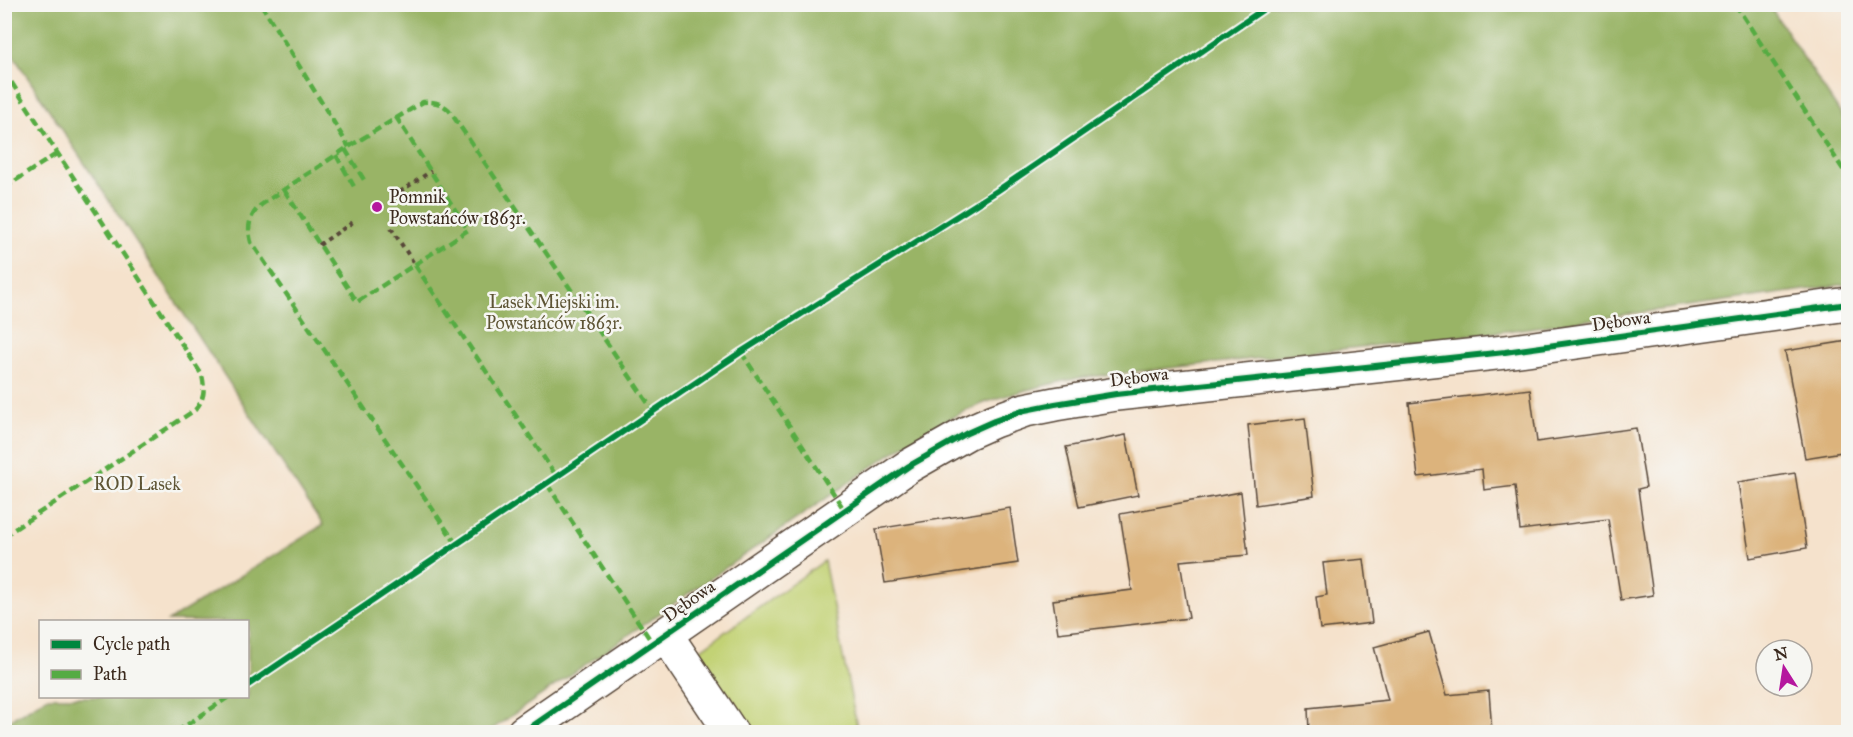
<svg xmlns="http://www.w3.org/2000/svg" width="1853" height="737" viewBox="0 0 1853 737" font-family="'IM FELL Great Primer',serif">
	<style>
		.green { fill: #c2d275; stroke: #7e7e4a; stroke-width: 1.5 }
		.forest { fill: #99b466; stroke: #6a6f42; stroke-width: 1.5 }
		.building { fill: #dcb37b }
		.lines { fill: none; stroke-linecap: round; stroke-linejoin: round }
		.minor-casing { stroke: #574638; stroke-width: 36 }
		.path { stroke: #574638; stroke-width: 4; stroke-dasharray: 4.5 4.5; stroke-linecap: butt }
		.minor { stroke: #fff; stroke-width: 33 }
		.quiet { stroke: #55ab43; stroke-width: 4.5; stroke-dasharray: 9 4.5; stroke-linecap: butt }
		.cycleway-casing { stroke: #f6f6f2; stroke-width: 10 }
		.cycleway { stroke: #00873e; stroke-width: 6 }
		.poi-dot { fill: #b5179e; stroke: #f6f6f2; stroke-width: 2 }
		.labels { text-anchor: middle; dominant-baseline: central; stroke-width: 5; stroke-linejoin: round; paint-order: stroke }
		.poi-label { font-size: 18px; fill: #3b2a1e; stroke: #f6f6f2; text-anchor: start }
		.park-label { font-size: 18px; fill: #5d5434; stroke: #f6f6f2 }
		.street-label { font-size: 18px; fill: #3b2a1e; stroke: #f6f6f2 }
	</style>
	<rect width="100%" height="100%" fill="#f6f6f2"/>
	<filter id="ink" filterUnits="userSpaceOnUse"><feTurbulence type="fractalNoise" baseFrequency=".0167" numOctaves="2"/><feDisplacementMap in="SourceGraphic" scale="12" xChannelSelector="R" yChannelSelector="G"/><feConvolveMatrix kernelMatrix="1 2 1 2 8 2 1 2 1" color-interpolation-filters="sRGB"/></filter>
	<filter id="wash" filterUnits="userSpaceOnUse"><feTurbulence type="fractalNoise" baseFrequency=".008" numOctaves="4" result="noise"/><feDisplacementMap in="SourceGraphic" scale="24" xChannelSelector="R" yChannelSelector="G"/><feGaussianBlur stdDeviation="1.35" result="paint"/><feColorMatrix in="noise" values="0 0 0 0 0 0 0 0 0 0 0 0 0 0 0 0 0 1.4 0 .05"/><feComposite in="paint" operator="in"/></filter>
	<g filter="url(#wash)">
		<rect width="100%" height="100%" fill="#f5e2cc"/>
		<polygon class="green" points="824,561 858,732 749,732 697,652"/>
		<path class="forest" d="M5,4L1769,5L1848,125V284L1507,331L1078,378C1047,385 1017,391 987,402C952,415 920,435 889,455L488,732H5V723L48,697L248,696V622L168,621L323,525L5,43Z"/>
		<g id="blocks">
			<g class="building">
				<polygon points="1848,341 1848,451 1805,458 1785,351"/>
				<polygon points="1530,389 1537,442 1636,428 1646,487 1638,489 1653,595 1621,600 1608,519 1520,530 1515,486 1484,490 1482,469 1418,477 1409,403"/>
				<polygon points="1305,418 1314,496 1256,505 1248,425"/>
				<polygon points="1126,435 1138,495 1079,507 1066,447"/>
				<polygon points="1795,473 1807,548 1750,558 1738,482"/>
				<polygon points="1241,492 1248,555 1180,561 1189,618 1058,633 1053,600 1132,590 1120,514"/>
				<polygon points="1010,508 1018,563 885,583 876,529"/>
				<polygon points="1364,559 1372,623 1320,629 1316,597 1327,595 1323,563"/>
				<polygon points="1429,632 1447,695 1489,691 1492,732 1309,732 1308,708 1388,700 1374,647"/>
			</g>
		</g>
	</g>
	<g filter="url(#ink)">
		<use href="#blocks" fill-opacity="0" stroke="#574638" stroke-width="1.5"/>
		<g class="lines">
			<g class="minor-casing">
				<g id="minor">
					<polyline points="666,635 731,732"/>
					<polyline points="524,732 909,466 967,433 994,421 1025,410 1055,404 1116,394 1505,352 1848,304"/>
				</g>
			</g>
			<g class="path">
				<polyline points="400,192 431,171"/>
				<polyline points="391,228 415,265"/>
				<polyline points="319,245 353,222"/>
			</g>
			<use href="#minor" class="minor"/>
			<g class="quiet">
				<polyline points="261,4 349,147"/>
				<polyline points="1735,4 1848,177"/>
				<path d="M4,71L202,375C205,389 205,399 195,410L4,536"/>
				<polyline points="345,149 366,183"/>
				<polyline points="336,155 356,190"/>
				<polyline points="4,188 58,153"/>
				<polyline points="284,190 357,302 468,230 396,117"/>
				<polyline points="415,265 557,477"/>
				<polyline points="741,352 845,511"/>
				<polyline points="547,484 653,644"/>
				<path d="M457,545L251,242C247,226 249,216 261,205L345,149L423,102C434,101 441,103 449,110L654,412"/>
				<polyline points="176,732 230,696"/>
			</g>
			<g class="cycleway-casing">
				<g id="cycleway">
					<polyline points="248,685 741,352 997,191 1271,4"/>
					<polyline points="524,732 909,466 967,433 994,421 1025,410 1055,404 1116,394 1505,352 1848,304"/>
				</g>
			</g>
			<use href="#cycleway" class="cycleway"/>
		</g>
	</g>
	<circle class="poi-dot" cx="377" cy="207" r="6"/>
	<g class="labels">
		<g class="poi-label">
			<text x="389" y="197">Pomnik<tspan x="389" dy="21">Powstańców 1863r.</tspan></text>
		</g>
		<g class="park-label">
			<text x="554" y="302">Lasek Miejski im.<tspan x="554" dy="21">Powstańców 1863r.</tspan></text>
			<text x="137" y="484">ROD Lasek</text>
		</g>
		<g class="street-label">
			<text transform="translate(1621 321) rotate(-8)">Dębowa</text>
			<text transform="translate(1139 377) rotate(-7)">Dębowa</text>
			<text transform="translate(689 601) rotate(-35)">Dębowa</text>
		</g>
	</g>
	<rect width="1853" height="737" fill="none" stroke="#f6f6f2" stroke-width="24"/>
	<rect x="39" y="620" width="210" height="78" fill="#f6f6f2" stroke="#aba49d" stroke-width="1.5"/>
	<rect x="51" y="640" width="30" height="9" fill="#00873e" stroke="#aba49d" stroke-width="1.5"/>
	<text x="93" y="650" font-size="18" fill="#3b2a1e">Cycle path</text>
	<rect x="51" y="670" width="30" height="9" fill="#55ab43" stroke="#aba49d" stroke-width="1.5"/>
	<text x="93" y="680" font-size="18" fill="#3b2a1e">Path</text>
	<g transform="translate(1784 668) rotate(348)"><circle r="28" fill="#f6f6f2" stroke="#aba49d" stroke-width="1.5"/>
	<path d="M0-4.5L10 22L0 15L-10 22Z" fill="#b5179e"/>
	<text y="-9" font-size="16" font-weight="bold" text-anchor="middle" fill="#3b2a1e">N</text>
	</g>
</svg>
